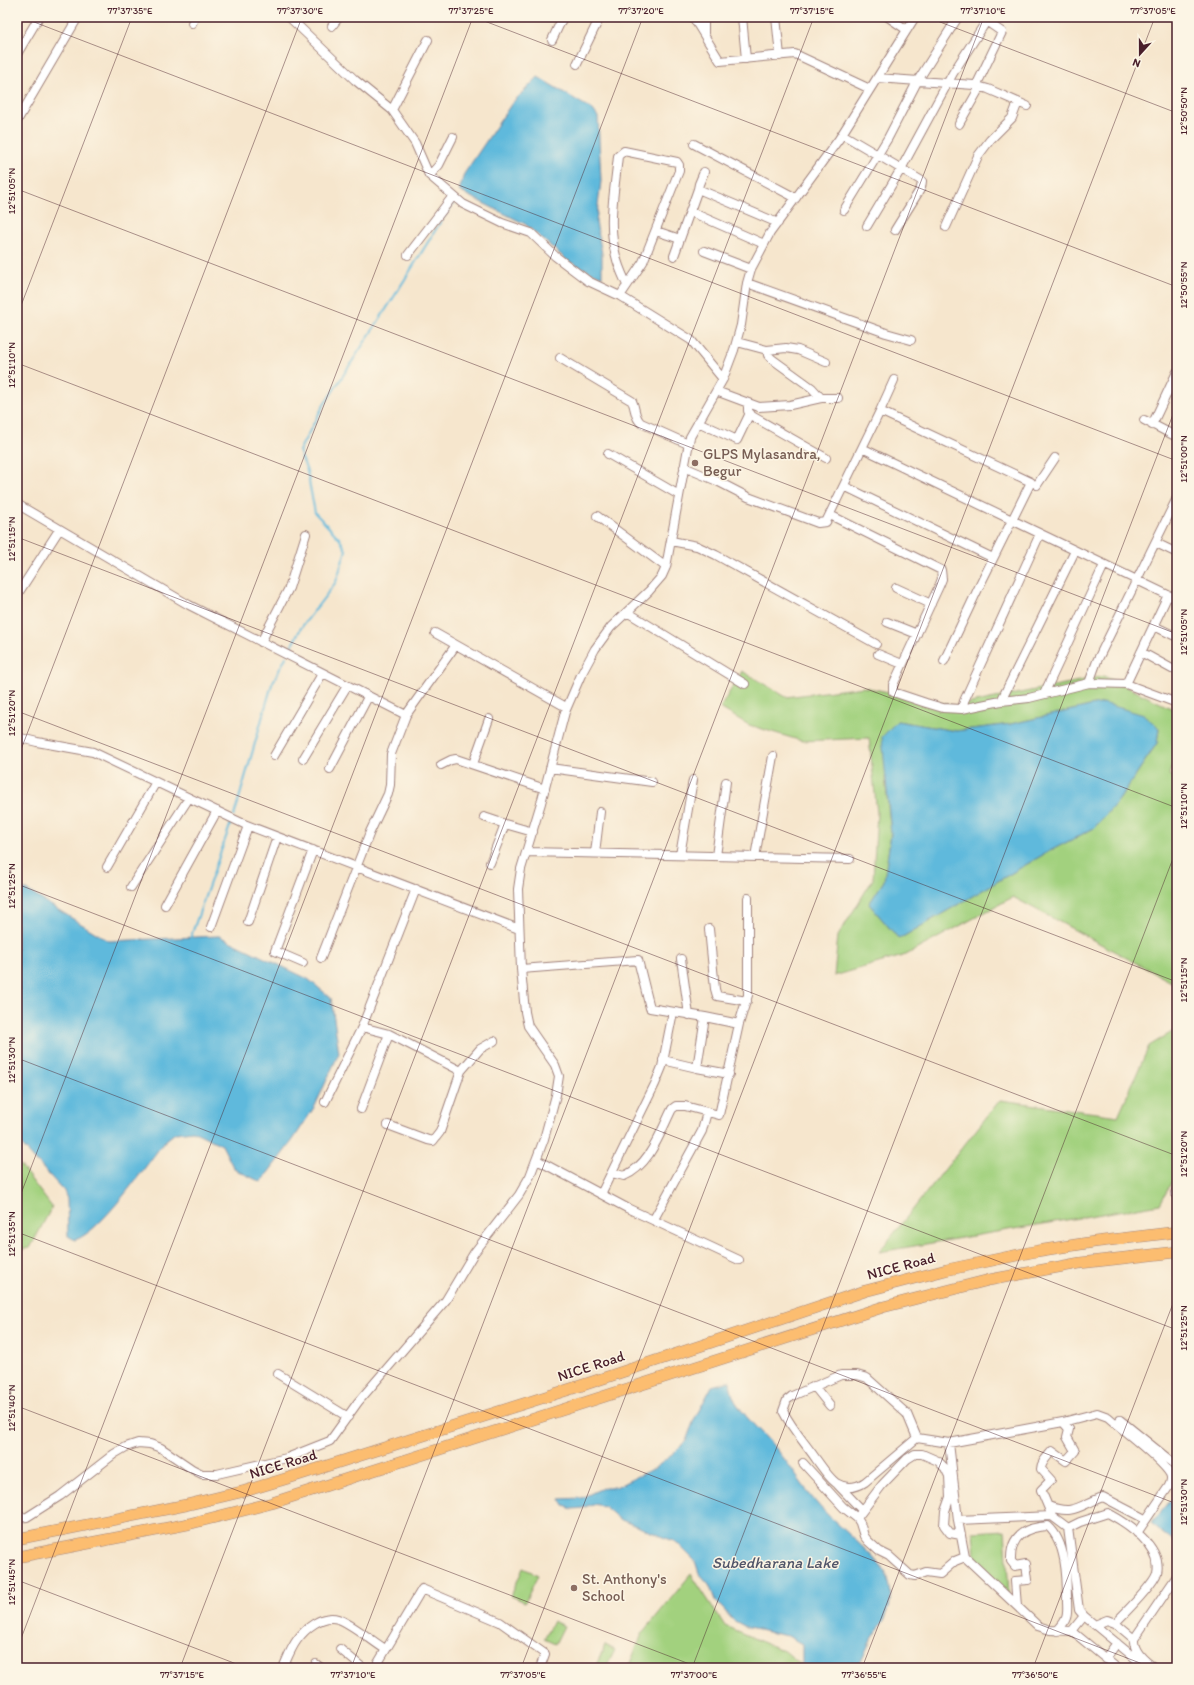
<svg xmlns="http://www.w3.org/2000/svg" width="1194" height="1685" font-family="Itim,sans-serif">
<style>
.green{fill:#a2d17e;stroke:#767854;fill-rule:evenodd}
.water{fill:#5fb9dc;stroke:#546c84}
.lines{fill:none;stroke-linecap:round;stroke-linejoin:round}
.stream{stroke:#5fb9dc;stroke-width:2}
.minor-casing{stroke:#a0827c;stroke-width:10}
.highway-casing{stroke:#a0827c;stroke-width:12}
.minor{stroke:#fff;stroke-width:8}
.highway{stroke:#fcbd6f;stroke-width:11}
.ticks{fill:none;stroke:#4a1f2b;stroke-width:1;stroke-opacity:0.45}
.education-dot{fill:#8d6e63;stroke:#fcf5e5;stroke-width:1.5}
.labels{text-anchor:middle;stroke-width:3;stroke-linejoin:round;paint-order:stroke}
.education-label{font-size:15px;fill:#785e54;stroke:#fcf5e5;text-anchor:start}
.street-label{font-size:15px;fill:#4a1f2b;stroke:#fcf5e5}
.water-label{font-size:16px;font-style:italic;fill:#515569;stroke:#fcf5e5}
.neatline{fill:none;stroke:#4a1f2b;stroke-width:1.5}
.ticks-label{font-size:10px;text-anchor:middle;fill:#4a1f2b}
</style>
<rect width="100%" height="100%" fill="#fcf5e5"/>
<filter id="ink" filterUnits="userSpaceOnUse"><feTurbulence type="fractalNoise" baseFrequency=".025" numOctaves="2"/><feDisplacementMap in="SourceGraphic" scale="8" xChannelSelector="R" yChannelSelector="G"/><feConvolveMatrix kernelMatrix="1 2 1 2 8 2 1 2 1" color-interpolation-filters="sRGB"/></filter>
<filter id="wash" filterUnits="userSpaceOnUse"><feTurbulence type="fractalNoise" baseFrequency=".012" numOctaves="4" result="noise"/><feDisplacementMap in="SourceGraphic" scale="16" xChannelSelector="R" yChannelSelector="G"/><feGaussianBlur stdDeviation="0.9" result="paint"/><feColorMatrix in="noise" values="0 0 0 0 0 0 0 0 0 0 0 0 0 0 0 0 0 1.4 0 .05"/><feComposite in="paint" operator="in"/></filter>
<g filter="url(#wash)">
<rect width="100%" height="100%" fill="#f6e6cd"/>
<path class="green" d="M742 671 786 697 864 687 956 706 1104 676 1177 711V750L1169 775 1177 778V985L1013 897 906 955 834 976 838 936 873 879 877 813 869 738 802 741 749 725 720 708ZM1103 703 1159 728 1157 743 1119 800 1094 828 1046 853 899 939 869 904 884 881 891 834 885 778 897 721 956 731 1011 724Z
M1177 1029V1172L1160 1204 879 1252 1000 1100 1118 1116 1149 1046Z
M17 1161 52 1207 30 1248 17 1250Z
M1005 1530 1009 1594 976 1565 973 1532Z
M523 1568 538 1575 525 1602 511 1596Z
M691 1574 725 1626 786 1652 805 1668H628L642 1634Z
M553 1621 564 1626 555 1644 544 1639Z
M605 1645 615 1650 606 1668H595Z"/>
<path class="water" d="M538 77 593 110 598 117 601 181 596 222 602 254V277L568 261 525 224 459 191 464 174 512 103Z
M1103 703 1144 715 1159 728 1157 743 1119 800 1094 828 1046 853 899 939 869 904 884 881 891 834 882 737 897 721 956 731 1011 724Z
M26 890 109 941 219 936 308 979 331 998 339 1053 315 1106 293 1140 261 1182 234 1169 222 1145 193 1131 175 1133 165 1141C146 1165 102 1231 75 1240L68 1236 67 1199 64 1191 17 1140V891Z
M730 1381C731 1389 732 1397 737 1404 749 1422 765 1435 779 1452 795 1472 808 1496 827 1514 839 1526 884 1563 888 1578 895 1606 887 1616 872 1639 865 1649 864 1660 856 1668H802V1644L788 1636 748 1628 733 1620 715 1600 709 1584 699 1573 695 1561 676 1542 619 1519 604 1506 592 1504 583 1508 572 1509 564 1506 560 1499 581 1498 605 1487H616L655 1468 672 1455 686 1441 694 1420 712 1386Z
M1177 1493V1543H1175L1151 1524Z"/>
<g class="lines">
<path class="stream" d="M288 653 301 628 336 582 346 550 339 538 315 513 307 471 299 451 322 408 392 300 443 218 453 204
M234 816 272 684 286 657
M190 939 232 820"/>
</g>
</g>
<g filter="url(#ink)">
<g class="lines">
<defs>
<path id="minor" d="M289 17 355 80 392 110 415 143 429 175 463 204 502 223 531 233 555 256 588 281 620 296 691 340 723 379
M693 17 720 61 795 54 870 89
M704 17V34
M742 17 746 59
M776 17 780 56
M888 17 907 30
M192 23 195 17
M332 26 339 17
M552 40 563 17
M17 54 39 17
M577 64 600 17
M877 78 974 85 988 89 1027 106
M976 86 1002 32 986 21
M392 110 428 40
M17 121 78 17
M959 124 980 87
M842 134 922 181 921 188 895 230
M694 144 796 198
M430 175 439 165 453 137
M698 189 778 223
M844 210 888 138 917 82 958 17
M691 212 764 244
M867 226 901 169 953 73 989 17
M946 227 978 156 990 140 1012 118 1018 102
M656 231 680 239
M704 251 751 269
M408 255 453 196
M674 256 698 189 699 184 704 172
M747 283 886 333 911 340
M620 296 643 262 679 171V165L677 162 624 151 618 156C615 189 607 224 616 256 618 266 623 276 627 285
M737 342 767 350 786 348 798 350 826 362
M767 350 768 355 772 359 812 388 821 398
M560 358 632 401C636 409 634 417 641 423L688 444
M716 391 759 407 790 405 821 398H838
M748 403V411L752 416 826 458
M880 411 894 380
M1144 420 1177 437
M698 422 737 440 750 413
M1152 425 1177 372
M862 448 1168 595 1126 684
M608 454 679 495
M684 467 717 481 748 497 818 523 826 522 880 411 1031 482 978 589 944 661
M1037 485 1055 458
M844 486 993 558
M17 504 189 605 406 715
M830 515 941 570 942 579 940 584 893 685V692L926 703 943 708 962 709 1001 701 1029 698 1089 683 1126 684 1177 703
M597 516 666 567
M671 541 697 546 716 555 876 644
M1156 543 1177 553
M896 588 931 604
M17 595 59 530
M1168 595 1177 599
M627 612 745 684
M887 622 917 634
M1154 626 1177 637
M435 633 566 707
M261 642 289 588 306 534
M1141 652 1172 669
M878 654 902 664
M1089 683 1097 661 1177 498
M1044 694 1104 565
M1001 701 1075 551
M962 709 964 701 1040 534
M17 737 37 742 93 752 244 824 519 929
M274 756 322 674
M303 759 347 686
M473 764 489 719
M441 765 451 760 456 759 545 789
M550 768 652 782
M330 769 368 697
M484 817 505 824
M527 852 850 859
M595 853 600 812
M680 855 693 780
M716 856 726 782
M755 857 773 756
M490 863 505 824 533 832
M107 867 156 782
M131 887 189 798
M165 905 217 811
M248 922 277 837
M211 927 248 826
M709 929 715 989 717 996 747 1001
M321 958 370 832 388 794 390 785 391 754 406 715 456 645
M681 959 689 1015
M303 963 275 951 313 850
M521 969 638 960 650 1008 705 1017 739 1024 719 1115 685 1106H676L672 1109C660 1133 650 1165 624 1176L612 1173
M705 1017 697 1068 729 1074
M739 1024 748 995V898
M362 1027 416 889
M389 1034 461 1071
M663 1060 697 1068
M325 1102 362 1027 389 1034 361 1109
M388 1125 428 1140 433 1141 440 1132 461 1071 480 1049 494 1041
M537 1160 627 1208 739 1260
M1175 1193 1177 1189
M601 1194 655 1084 662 1067 673 1012
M654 1219 702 1131 707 1112
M278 1374 348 1417
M814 1386 830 1406
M1120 1420 1177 1466
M1063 1422 1069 1429 1067 1437 1075 1451 1066 1461 1052 1451C1048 1456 1041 1462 1041 1469L1051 1480 1041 1490 1052 1516 1068 1528 1079 1610 1084 1616 1147 1668
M917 1438 907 1414 867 1378 857 1375H841L792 1396 787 1400 783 1411C792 1429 805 1443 816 1459 822 1467 828 1477 836 1483 846 1489 856 1488 865 1482L917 1438 949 1443 1063 1422 1097 1413 1108 1417C1121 1429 1163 1460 1170 1474 1172 1478 1171 1482 1169 1486L1137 1533
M949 1443 958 1520 965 1557 1038 1626 1050 1630 1072 1631 1117 1668
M803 1463 843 1507 857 1518 860 1523 864 1536 868 1541 879 1551 889 1556 910 1575 915 1576 926 1572 940 1574 955 1561 965 1557
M838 1485 862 1510
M1048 1506C1075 1516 1079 1505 1103 1497L1145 1519
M17 1518 27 1517 60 1496 114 1454 126 1447 138 1443 150 1444 161 1448 192 1469 202 1474H217L287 1458 330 1441 358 1402 446 1300 474 1253 519 1195 530 1176 544 1139 556 1095 559 1076 555 1065 528 1026 525 1012 521 969 518 889 521 869 541 803 565 712 581 675 595 649 611 627 649 591 662 576 666 567 690 437 723 379 734 350 741 325 747 283 751 269 770 233 839 139 915 17
M857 1518 882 1485 907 1459 915 1454H922L938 1461 945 1468 949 1476 950 1497 945 1511 944 1525 950 1533 961 1535
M958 1520 1052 1516
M1068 1528 1080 1522 1108 1513C1127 1523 1163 1547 1157 1573 1154 1584 1124 1614 1115 1623L1107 1620 1095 1625
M1017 1606 1015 1581 1028 1580 1026 1564 1015 1566 1011 1561C1010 1536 1025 1527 1048 1526 1066 1542 1067 1577 1067 1600 1067 1605 1068 1613 1066 1618 1064 1624 1060 1627 1057 1631
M1115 1623 1134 1639 1177 1576
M1072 1631 1084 1616
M1134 1639C1133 1651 1146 1662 1155 1668
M340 1649 363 1668
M1105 1659 1117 1643
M316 1664 321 1668
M283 1668C287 1659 291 1648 297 1640 305 1629 322 1614 338 1619 351 1623 372 1641 385 1649
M375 1668 422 1589 500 1622 545 1654 540 1668"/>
<path id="highway" d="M17 1539 186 1505 245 1491 295 1476 583 1385 865 1291 946 1270 1037 1251 1094 1242 1177 1232
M17 1557 188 1524 272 1503 883 1307 989 1280 1080 1263 1177 1252"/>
</defs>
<use href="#minor" class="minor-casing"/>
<use href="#highway" class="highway-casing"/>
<use href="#minor" class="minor"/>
<use href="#highway" class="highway"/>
</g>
</g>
<path class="ticks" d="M21 17 1177 461M474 17 1177 287M927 17 1177 113M17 189 1177 634M17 316 132 17M17 363 1177 808M17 537 1177 982M17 711 1177 1156M17 760 302 17M17 884 1177 1330M17 1058 1177 1504M17 1204 473 17M17 1232 1153 1668M17 1406 700 1668M17 1580 247 1668M17 1649 643 17M180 1668 814 17M351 1668 984 17M521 1668 1155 17M692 1668 1177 404M862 1668 1177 848M1033 1668 1177 1293"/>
<g class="education-dot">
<circle cx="695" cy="463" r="4"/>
<circle cx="574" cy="1588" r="4"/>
</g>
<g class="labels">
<g class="education-label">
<text x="703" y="459">GLPS Mylasandra,<tspan x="703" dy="17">Begur</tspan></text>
<text x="582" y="1584">St. Anthony's<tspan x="582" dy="17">School</tspan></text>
</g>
<g class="street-label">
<text transform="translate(901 1266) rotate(-15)" y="5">NICE Road</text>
<text transform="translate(591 1366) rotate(-18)" y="5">NICE Road</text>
<text transform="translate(283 1464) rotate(-17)" y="5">NICE Road</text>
</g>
<g class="water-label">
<text x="775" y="1568">Subedharana Lake</text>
</g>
</g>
<rect width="1194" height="1685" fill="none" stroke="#fcf5e5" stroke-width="44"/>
<g transform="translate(1140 54) rotate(201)" stroke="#fcf5e5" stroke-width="3" paint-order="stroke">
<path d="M0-3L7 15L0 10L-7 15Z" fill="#4a1f2b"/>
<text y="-6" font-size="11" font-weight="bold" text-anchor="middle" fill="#4a1f2b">N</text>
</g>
<rect x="22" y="22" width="1150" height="1641" class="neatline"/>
<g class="ticks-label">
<text x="130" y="14">77°37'35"E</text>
<text x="300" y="14">77°37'30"E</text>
<text x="471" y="14">77°37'25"E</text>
<text x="641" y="14">77°37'20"E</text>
<text x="812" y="14">77°37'15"E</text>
<text x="983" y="14">77°37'10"E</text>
<text x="1153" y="14">77°37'05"E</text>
<text transform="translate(1183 111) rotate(-90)" y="4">12°50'50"N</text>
<text transform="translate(11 191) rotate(-90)" y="4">12°51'05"N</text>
<text transform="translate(1183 285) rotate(-90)" y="4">12°50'55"N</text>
<text transform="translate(11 365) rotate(-90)" y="4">12°51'10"N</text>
<text transform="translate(1183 459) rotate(-90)" y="4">12°51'00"N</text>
<text transform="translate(11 539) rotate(-90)" y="4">12°51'15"N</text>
<text transform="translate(1183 632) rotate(-90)" y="4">12°51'05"N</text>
<text transform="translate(11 713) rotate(-90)" y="4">12°51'20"N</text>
<text transform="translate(1183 806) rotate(-90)" y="4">12°51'10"N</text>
<text transform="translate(11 886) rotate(-90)" y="4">12°51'25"N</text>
<text transform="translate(1183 980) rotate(-90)" y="4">12°51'15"N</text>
<text transform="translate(11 1060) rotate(-90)" y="4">12°51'30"N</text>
<text transform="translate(1183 1154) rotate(-90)" y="4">12°51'20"N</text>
<text transform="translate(11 1234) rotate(-90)" y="4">12°51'35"N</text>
<text transform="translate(1183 1328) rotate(-90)" y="4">12°51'25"N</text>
<text transform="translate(11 1408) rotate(-90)" y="4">12°51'40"N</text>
<text transform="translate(1183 1502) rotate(-90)" y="4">12°51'30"N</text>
<text transform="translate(11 1582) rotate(-90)" y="4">12°51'45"N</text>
<text x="182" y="1678">77°37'15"E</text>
<text x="353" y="1678">77°37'10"E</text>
<text x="523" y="1678">77°37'05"E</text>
<text x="694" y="1678">77°37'00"E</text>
<text x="864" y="1678">77°36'55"E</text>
<text x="1035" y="1678">77°36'50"E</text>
</g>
</svg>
